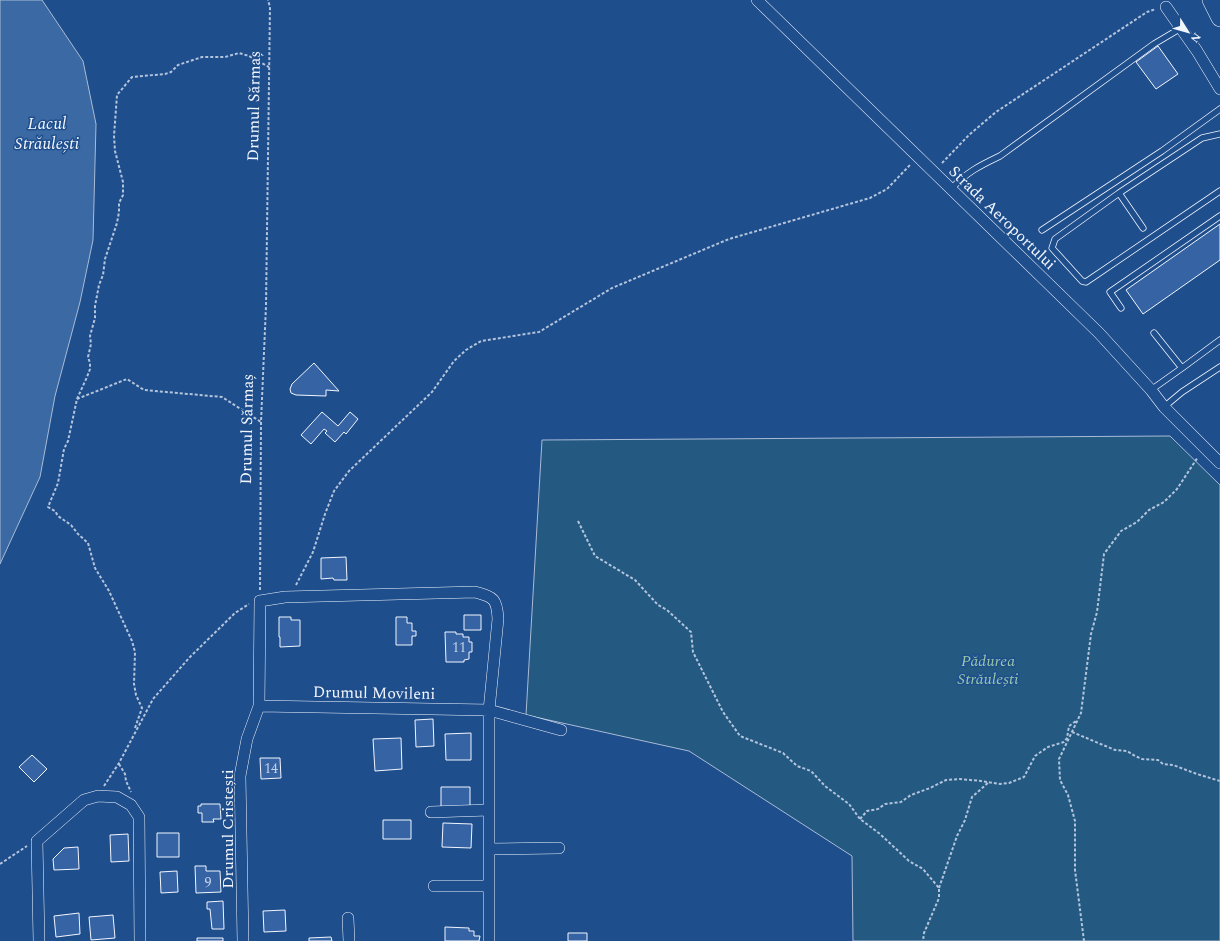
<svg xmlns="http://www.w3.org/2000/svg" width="1220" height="941" font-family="Spectral,serif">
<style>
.green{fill:#245a82;stroke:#a8bbd7}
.water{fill:#3b69a3;stroke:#a8bbd7}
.building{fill:#3563a3;stroke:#f2f6ff}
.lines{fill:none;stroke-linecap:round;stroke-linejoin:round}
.lane-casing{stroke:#f2f6ff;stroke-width:7}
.street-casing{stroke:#f2f6ff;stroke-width:12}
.primary-casing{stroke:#f2f6ff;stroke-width:18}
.path{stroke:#b3c4dc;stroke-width:2;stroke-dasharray:3 2;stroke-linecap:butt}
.lane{stroke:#1f4e8c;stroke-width:5.5}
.street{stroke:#1f4e8c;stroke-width:11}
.primary{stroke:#1f4e8c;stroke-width:17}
.labels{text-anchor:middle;stroke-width:3;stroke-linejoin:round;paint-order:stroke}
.number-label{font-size:14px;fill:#c3d1e8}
.street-label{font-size:16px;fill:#f2f6ff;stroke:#1f4e8c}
.park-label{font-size:16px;font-style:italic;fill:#97c8a6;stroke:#1f4e8c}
.water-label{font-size:17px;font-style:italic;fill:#f2f6ff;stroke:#1f4e8c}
</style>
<rect width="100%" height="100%" fill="#1f4e8c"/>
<path class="green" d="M1170 436 1220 485V941H853L852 856 689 751 526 715 542 440Z"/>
<path class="water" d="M0 0H42L83 61 96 124 93 240 80 302 55 396 40 477 0 564Z"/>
<path class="building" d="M1158 46 1178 74 1156 89 1136 62Z
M1220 224V260L1143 314 1126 290Z
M314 363 339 391 326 390V396L296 395 291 393 290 389 292 384Z
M322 412 338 426 350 412 358 419 346 434 344 432 335 442 325 433 327 431 324 429 311 444 301 435Z
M346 557 347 580H334L333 578 321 579V558Z
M464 615H481V630H464Z
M279 617H291V620H300V646L280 647V637H279Z
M396 617H407V623H412V631H416V636H412V645H396Z
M445 632H456V634H463V637H469V642H472V652H469V659L464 660V662H446Z
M433 719 434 746 416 747 415 720Z
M471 733V760H446L445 734Z
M401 738 402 769 375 771 373 739Z
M32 755 47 769 34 782 19 767Z
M260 758H280L281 778 261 779Z
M441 787H470V808H441Z
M201 804H220L221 819H213L214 822H202V813H198V806H201Z
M383 820H411V839H383Z
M443 823 472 824 471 848 442 847Z
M157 833H179V857H157Z
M128 834 129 861 111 862 110 835Z
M78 847 79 869 54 870 53 859 64 848Z
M195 866H206V871H220L221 892 196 893Z
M177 871 178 892 161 893 160 872Z
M223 901 224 929H212L210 909H207V902Z
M285 910 286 931 264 932 263 911Z
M79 913 80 934 56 937 54 916Z
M113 915 115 938 91 940 89 917Z
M445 927 469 928V931H474V936H480L479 941H445Z
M568 933H587V941H568Z
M331 937 332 941H309V938Z
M197 938H223V941H197Z"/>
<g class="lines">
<defs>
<path id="lane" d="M1220 134 1202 138 1119 193 1055 239 1052 248 1082 281 1086 282 1220 191
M951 189C967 172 979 166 1000 156L1154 44 1181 28
M1119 193 1143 228
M1042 230 1162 151 1220 109
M1121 308 1110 292 1220 216
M1154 333 1182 368 1220 340
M1151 390 1182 368
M1164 407 1182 392 1220 367"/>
<path id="street" d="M757 0 1099 333 1151 390 1164 407 1220 463
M1166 7 1197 51 1220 89
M259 706 489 710 561 730
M431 812 489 810
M489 849 559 848
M434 886H489
M348 918 349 941
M39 941 37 841 84 800 98 796 117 797 131 805 139 817 140 941
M243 941 240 776 247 739 259 706 260 601 285 597 475 592C494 597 497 599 498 619L489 710V941"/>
<path id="primary" d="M1211 0 1220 18"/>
</defs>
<use href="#lane" class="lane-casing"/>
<use href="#street" class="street-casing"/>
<use href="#primary" class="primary-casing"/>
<path class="path" d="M942 163 969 135 996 112 1147 12 1156 9
M77 399 127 379 144 390 222 397 261 422
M578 521 595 556 635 580 658 605 667 610 691 632 693 652 723 712 740 736 783 753 797 766 811 771 825 786 849 804 860 819 880 834 909 861 923 869 939 888V898L924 933 923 941
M296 585 313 552 325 514 334 491 349 471 432 392 454 361 466 350 481 341 539 332 612 288 729 239 870 198 887 189 910 165
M260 590 261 422 266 306 270 7 268 0
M135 728 142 708 136 695 134 684 135 652 132 641 109 591 95 568 88 543 78 534 71 525 58 516 55 511 48 507 58 483 64 449 68 441 77 399 87 377 90 369V363L88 357 91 344 90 336 95 318V306L99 285 103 275 105 259 117 223 119 212V203L123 195V182L115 151 114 136 117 95 132 77 165 74 171 72 178 65 202 57H225L239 53 249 56 269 67
M1072 732 1115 750 1127 751 1135 756 1142 759 1158 760 1163 764 1173 765 1197 774 1220 781
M119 764 125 774 126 781 131 792
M104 786 119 763 153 699 190 657 235 613 249 604
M860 819 867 811 878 809 885 804 901 802 911 795 930 788 946 780 960 779 981 781 1000 784 1009 783 1024 777 1035 756 1048 747 1064 742 1067 738 1069 726 1076 721
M0 864 27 846
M939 888 957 836 965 820 972 797 989 782
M1084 941 1075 870V821L1068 795 1060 780 1059 759 1081 713 1091 634 1097 612 1104 554 1121 531 1137 522 1149 510 1164 502 1177 489 1198 457"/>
<use href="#lane" class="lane"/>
<use href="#street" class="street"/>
<use href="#primary" class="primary"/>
</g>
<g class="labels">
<g class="number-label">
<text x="459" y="652">11</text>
<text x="271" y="773">14</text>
<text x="208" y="887">9</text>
</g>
<g class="street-label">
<text transform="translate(253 106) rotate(-89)" y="6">Drumul Sărmaș</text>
<text transform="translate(1003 217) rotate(44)" y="6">Strada Aeroportului</text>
<text transform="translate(246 429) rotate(-89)" y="6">Drumul Sărmaș</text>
<text transform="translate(374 692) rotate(1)" y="6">Drumul Movileni</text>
<text transform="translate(227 829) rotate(-90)" y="6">Drumul Cristești</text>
</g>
<g class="park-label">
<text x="988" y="666">Pădurea<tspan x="988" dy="18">Străulești</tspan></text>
</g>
<g class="water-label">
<text x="47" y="129">Lacul<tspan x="47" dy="20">Străulești</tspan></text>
</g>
</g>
<g transform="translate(1188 32) rotate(127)" stroke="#1f4e8c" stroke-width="3" paint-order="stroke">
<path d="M0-3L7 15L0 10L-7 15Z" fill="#f2f6ff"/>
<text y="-6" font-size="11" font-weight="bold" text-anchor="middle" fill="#f2f6ff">N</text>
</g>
</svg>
